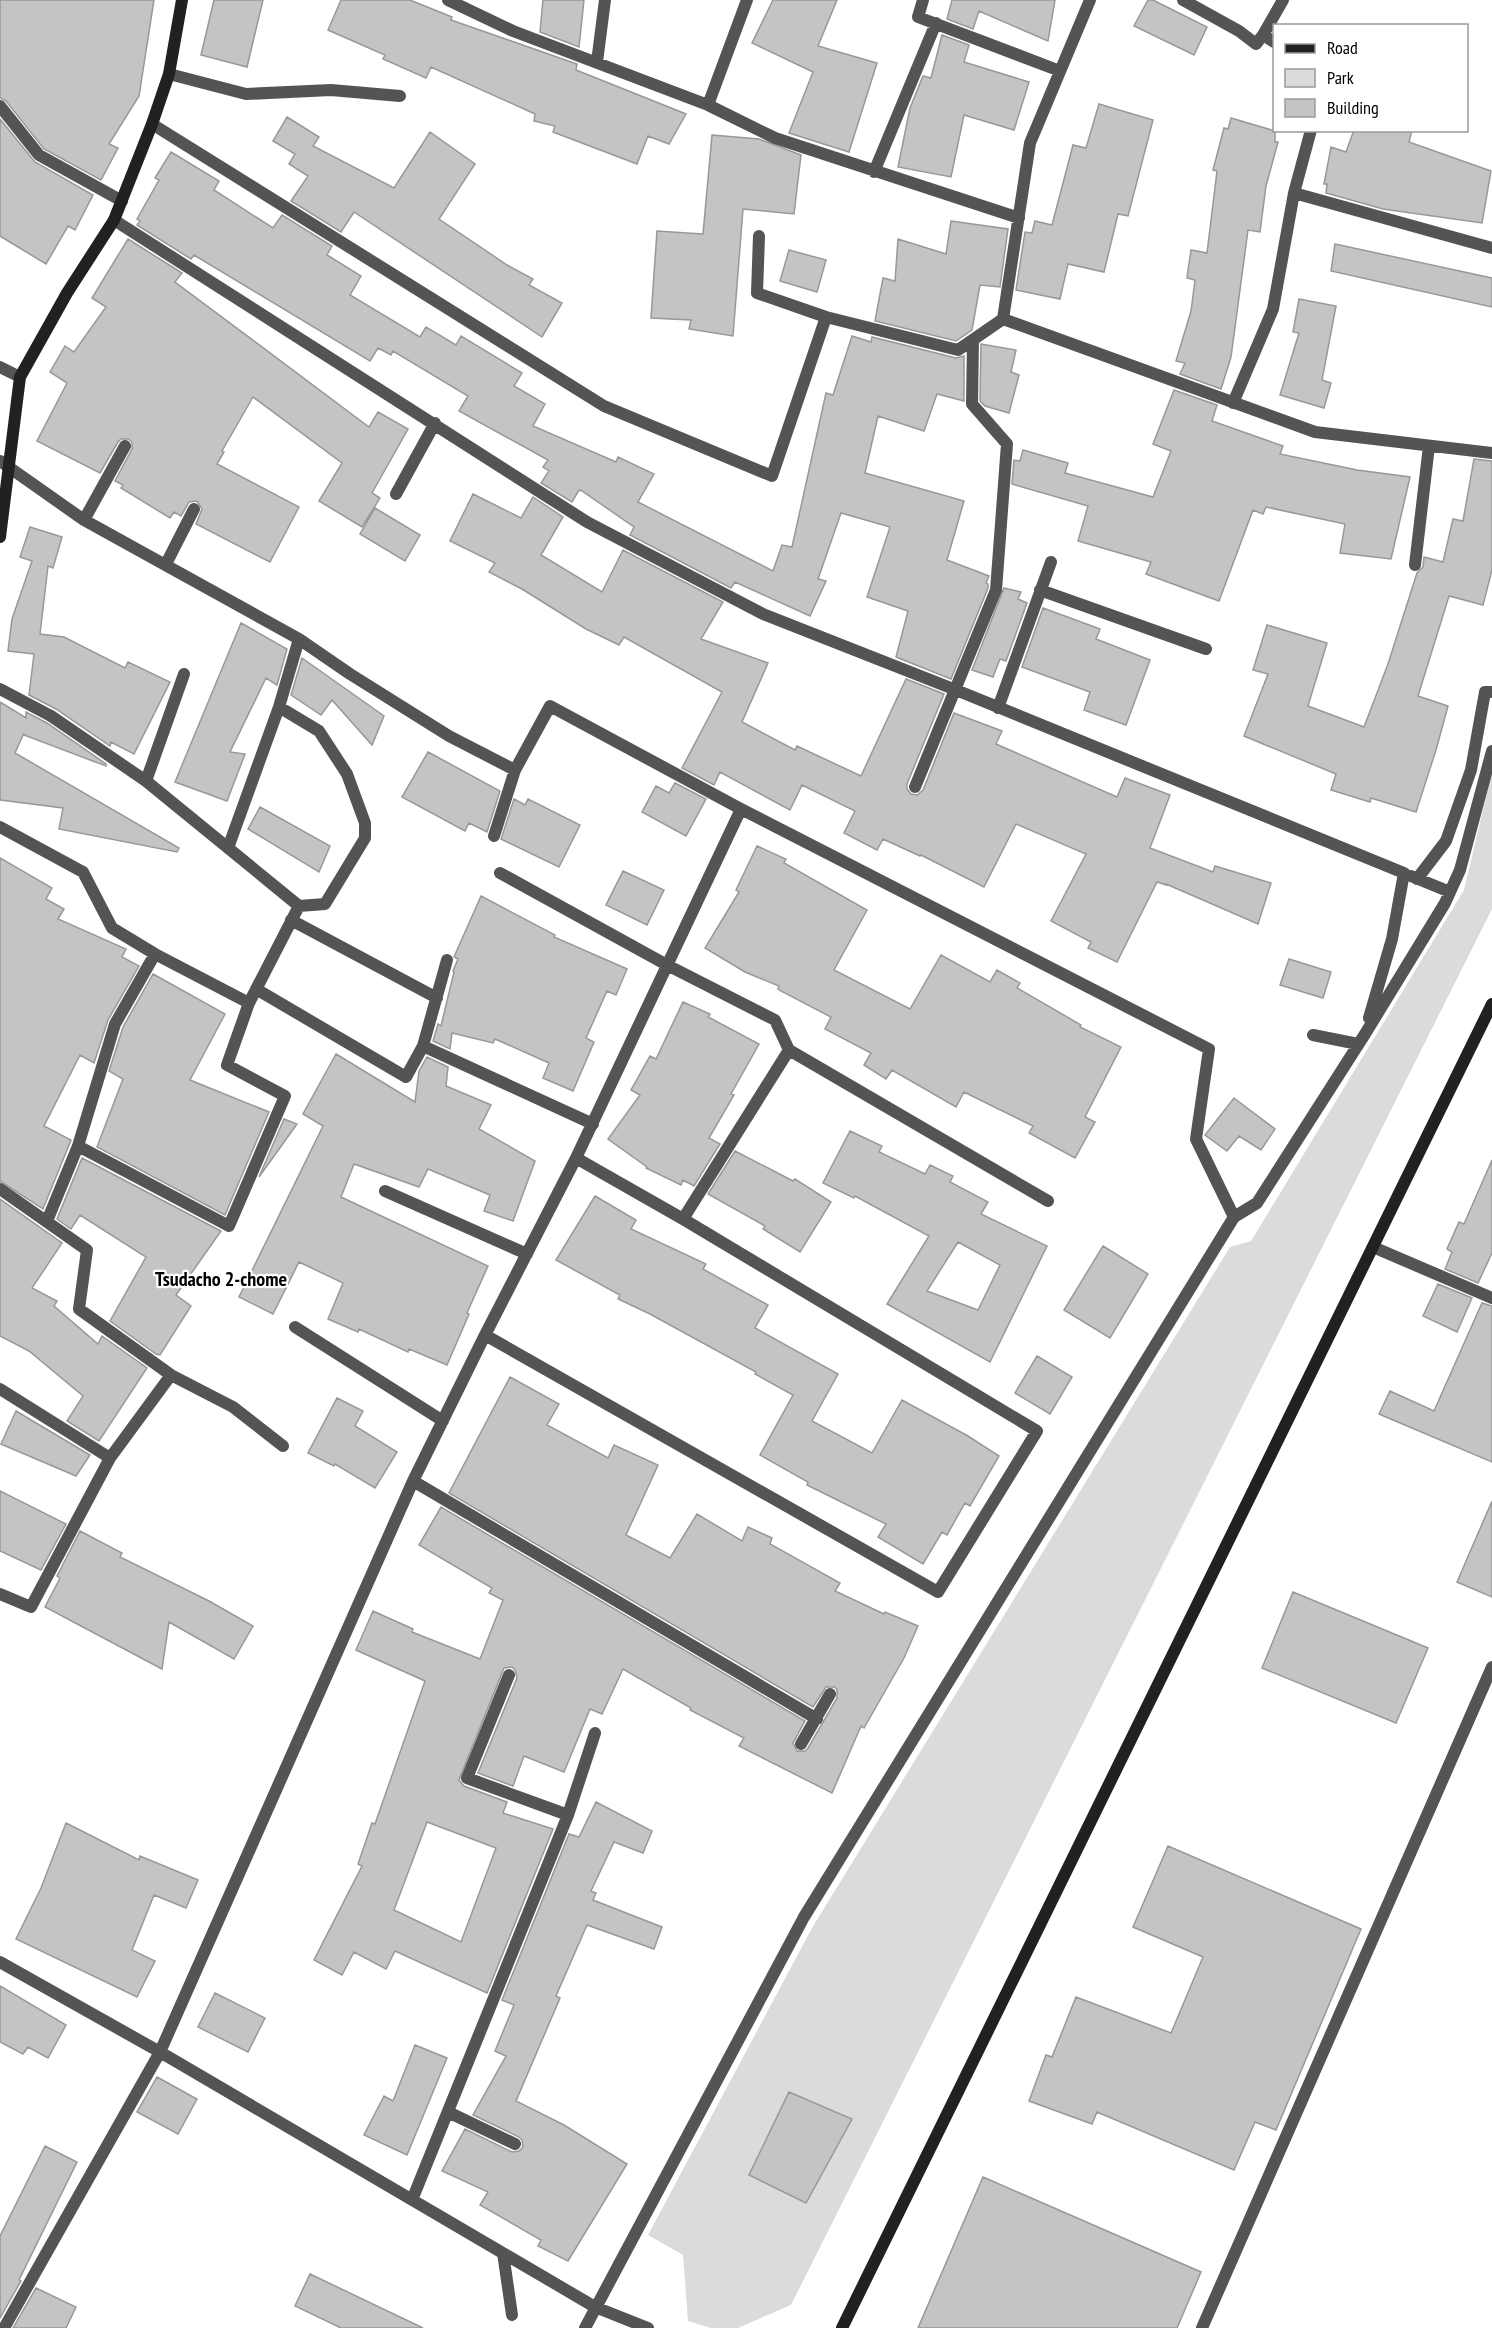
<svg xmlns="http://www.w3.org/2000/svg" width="1492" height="2328" font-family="'PT Sans Narrow',sans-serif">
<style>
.green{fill:#dbdbdb}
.building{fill:#c4c4c4;stroke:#989898;stroke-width:1.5;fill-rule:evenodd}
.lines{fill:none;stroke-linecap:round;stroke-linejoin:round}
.lane{stroke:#545454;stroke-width:12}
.street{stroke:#545454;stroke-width:12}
.secondary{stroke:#212121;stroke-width:12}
.labels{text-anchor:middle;stroke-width:4.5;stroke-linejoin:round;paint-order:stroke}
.neighbourhood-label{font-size:20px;font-weight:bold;fill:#000;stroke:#fff}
</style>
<rect width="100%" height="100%" fill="#fff"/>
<path class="green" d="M1492 772V909L791 2305 738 2328H711L688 2321 683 2255 648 2235 812 1928 1230 1247 1251 1241 1464 890Z"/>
<path class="building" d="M0 0H154L139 96 109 144 118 148 101 180 44 149 6 101 0 98Z
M214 0H263L247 67 201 55Z
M341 0H410L452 17 451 20 577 64 576 70 686 114 669 144 648 136 637 164 553 132 555 126 534 121 535 114 431 67 426 78 383 59 385 55 328 30Z
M543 0H584L579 47 540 32Z
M773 0H837L818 46 877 63 849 152 789 133 813 72 752 43Z
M952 0H1055L1048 41 979 11 973 29 947 19Z
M1148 0H1153L1207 27 1194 55 1134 26Z
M942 35 969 45 964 62 1029 82 1014 130 964 115 951 177 898 167 910 108 923 76 931 78Z
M1099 104 1153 120 1128 216 1118 214 1104 272 1068 264 1060 299 1016 290 1025 232 1032 233 1035 221 1052 225 1073 145 1086 148Z
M287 117 319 137 313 146 394 188 430 132 475 164 439 219 507 265 533 279 529 285 562 303 542 337 354 212 341 232 291 201 308 176 289 164 295 154 273 141Z
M1231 118 1275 131V142H1278L1266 186 1260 232 1248 230 1231 357 1221 389 1180 374 1185 363 1176 361 1191 311 1195 280 1187 278 1191 250 1207 253 1217 171 1213 170 1224 128 1228 129Z
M0 119 35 162 93 195 75 230 68 226 46 264 0 236Z
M1354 130H1412L1409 142 1491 171 1482 223 1383 209 1326 193 1327 184H1324L1331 147 1346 152Z
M712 135 759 139 801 155 794 214 743 209 733 336 689 329 691 320 651 318 657 231 703 234Z
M171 152 219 181 214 190 273 228 282 215 332 246 327 255 361 276 350 295 420 337 426 327 456 345 461 336 522 373 514 386 545 404 533 426 616 462 618 457 654 474 638 502 773 571 782 545 792 547 826 393 833 395 852 336 871 342 872 337 956 358 964 356V401L937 394 924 431 878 416 865 473 964 501 947 560 989 576 986 583 988 584V588L951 679 896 657 908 611 867 597 890 527 841 513 818 579 826 581 810 616 735 582 731 588 630 535 634 527 582 491 579 490 572 502 541 483 549 471 543 467 548 460 459 411 468 396 393 351 391 355 378 348 370 361 194 255 191 259 137 225 140 221 137 219 159 180 155 178Z
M951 221 1008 229 1000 287 980 285 972 330 956 341 875 321 883 278 895 281 898 239 946 254Z
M128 239 182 273 175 282 369 427 378 412 408 429 372 493 380 498 362 527 319 501 342 463 253 397 222 451 224 452 217 464 299 507 270 562 196 524 202 509 197 501 189 502 181 516 174 512 170 518 121 488 123 485 115 481 132 449V442L128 439H121L118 442 100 473 37 441 67 383 50 372 65 346 74 352 106 307 92 298Z
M1335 244 1492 278V307L1331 271Z
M789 250 826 260 817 292 780 281Z
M1299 299 1336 306 1322 380 1331 383 1324 408 1280 395 1299 333 1293 332Z
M981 344 1016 350 1011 372 1019 375 1009 413 985 406 980 401Z
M1174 390 1217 405 1212 421 1283 446 1280 454 1357 470 1410 477 1391 559 1340 553 1345 524 1266 507 1263 514 1253 510 1219 601 1146 574 1151 562 1078 541 1088 506 1012 484 1014 460 1020 461 1023 450 1068 463 1065 473 1153 497 1171 451 1153 444Z
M1474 459 1492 461V570L1483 605 1449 596 1418 696 1448 706 1436 750 1416 812 1371 798 1370 802 1331 790 1336 774 1244 736 1268 674 1253 670 1267 625 1327 643 1308 706 1364 727 1388 664 1417 573 1423 567 1424 557 1443 562 1453 519 1463 521Z
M473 494 521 518 533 497 563 517 541 555 602 592 623 550 723 602 701 639 768 663 742 722 795 750 797 746 861 776 906 679 944 694 907 784V789L911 794 917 795 923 790 954 713 1002 731 996 744 1117 797 1125 778 1170 795 1150 848 1213 872 1215 866 1271 883 1258 924 1166 884V885L1157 882 1117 962 1088 948 1091 942 1051 921 1086 854 1016 824 984 887 921 855 920 856 883 839 877 850 844 833 855 811 802 785 790 810 720 772 714 785 682 768 722 692 624 637 619 645 586 629 522 589 489 572 495 563 450 541Z
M375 508 420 535 405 561 360 534Z
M30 527 62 537 53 568 48 566 40 634 64 637 125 668 128 662 170 682 134 754 111 742 110 746 56 709 29 695 34 654 8 651 12 619 32 561 20 557Z
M1004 588 1021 592 1018 599 1027 603 1006 661 1000 659 993 677 972 670Z
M1043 608 1100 629 1096 639 1150 660 1126 725 1084 710 1090 692 1022 667Z
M241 623 287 649 277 685 266 678 230 752 245 754 227 801 175 782Z
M302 658 384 716 372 745 332 700 321 715 291 695Z
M0 702 26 718V712L47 723 106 764V766L24 735V733L15 753 179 848 177 852 59 829 63 808 0 800Z
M428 752 500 791 487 832 469 823 465 831 402 797Z
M675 783 706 799 686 836 642 812 656 786 669 793Z
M514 799 525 805 528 799 580 825 559 867 501 839Z
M260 807 330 846 319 872 248 829Z
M757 846 786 859 784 863 867 910 834 970 910 1009 941 955 990 982 997 970 1020 983 1017 988 1081 1025 1080 1027 1121 1047 1085 1117 1095 1122 1075 1158 1029 1133 1033 1126 964 1092 956 1107 892 1070 886 1079 864 1065 871 1053 825 1029 831 1017 779 990 778 989 779 986 745 972 705 948 739 892 736 890Z
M0 858 52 888 46 899 64 909 58 919 126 949 122 957 139 966 108 1020 94 1063 80 1055 44 1126 71 1140 43 1209 0 1181Z
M623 871 664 890 647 925 606 905Z
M481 896 555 935 554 937 627 969 616 995 607 991 586 1038 594 1042 573 1091 543 1078 549 1063 495 1039 493 1043 452 1033 450 1049 433 1041 438 1024 441 1026 454 972 453 971 458 959 454 957Z
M1289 959 1331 972 1323 998 1280 985Z
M153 974 225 1014 190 1080 269 1112 225 1215 97 1147 123 1079 109 1071 123 1027Z
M683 1002 710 1014 708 1017 759 1044 731 1094 734 1095 709 1138 720 1144 694 1186 683 1180 681 1185 646 1168 647 1167 608 1139 640 1095 631 1090 650 1056 656 1059Z
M336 1054 415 1102 419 1071 427 1057 448 1067 446 1086 491 1105 479 1129 535 1161 513 1221 484 1211 490 1195 428 1169 419 1187 354 1164 341 1197 488 1266 467 1313 469 1314 447 1365 409 1349 408 1352 359 1329 358 1332 328 1319 343 1283 299 1262 273 1314 239 1297 323 1126 303 1114Z
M1234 1098 1275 1129 1261 1150 1239 1136 1227 1151 1205 1135Z
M284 1119 297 1124 259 1177Z
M850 1131 882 1146 879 1152 925 1174 930 1165 953 1176 950 1182 988 1202 981 1214 1047 1246 990 1362 887 1304 929 1236 855 1196 854 1198 823 1183ZM958 1242 1000 1265 978 1310 927 1291Z
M735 1151 793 1181 795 1179 831 1202 800 1252 763 1229 765 1226 708 1194Z
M82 1158 221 1231 176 1295 191 1306 160 1355 156 1354 110 1321 146 1257 80 1215 71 1229 57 1219Z
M1492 1160V1253L1478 1283 1445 1269 1452 1252 1447 1249 1459 1222 1464 1224Z
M595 1196 636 1220 631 1229 706 1264 703 1269 768 1305 755 1328 838 1374 812 1421 872 1453 902 1400 968 1436 999 1456 970 1506 965 1503 947 1535 942 1532 923 1564 878 1537 886 1524 807 1485 808 1482 760 1455 793 1395 755 1374 756 1372 650 1314 618 1299 620 1295 556 1260Z
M0 1199 62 1243 32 1288 57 1301 54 1306 98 1344 102 1336 147 1368 99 1441 67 1421 83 1396 29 1351 0 1336Z
M1103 1246 1148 1274 1110 1338 1064 1310Z
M1438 1284 1472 1298 1457 1332 1423 1316Z
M1482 1303 1492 1306V1462L1379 1414 1390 1391 1434 1411Z
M1037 1356 1072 1377 1050 1414 1015 1393Z
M510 1377 559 1404 547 1425 608 1458 614 1445 658 1465 626 1535 670 1558 697 1514 742 1541 748 1527 772 1538 770 1544 840 1583 835 1591 884 1614 885 1612 918 1626 904 1658 864 1728 861 1726 832 1793 739 1746 744 1738 690 1710 691 1708 623 1669 602 1714 590 1709 564 1772 524 1756 513 1786 478 1773 517 1678 515 1670 512 1667 504 1668 459 1780 464 1786 507 1802 503 1813 553 1829 487 1993 395 1951 386 1969 354 1952 342 1975 314 1960 362 1866 358 1864 372 1823 375 1824 425 1681 356 1650 373 1611 413 1629 412 1632 480 1659 503 1600 489 1593 492 1588 419 1545 441 1507 805 1721 793 1743 797 1751H805L808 1748 837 1698V1690L835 1687H826L813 1707 449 1493ZM427 1822 496 1848 461 1942 394 1910Z
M337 1398 363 1411 355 1426 397 1452 375 1488 335 1464 334 1466 308 1453Z
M16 1411 90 1455 76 1476 1 1444Z
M0 1491 66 1524 41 1570 0 1551Z
M1492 1501V1597L1457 1582Z
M80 1531 122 1553 120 1557 209 1601 253 1626 234 1659 169 1622 162 1669 45 1607 60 1578 57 1576Z
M1293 1592 1428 1648 1396 1723 1262 1668Z
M596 1802 652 1831 643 1853 614 1842 591 1891 596 1893 593 1900 662 1927 654 1949 587 1925 556 1996 560 1998 516 2101 564 2125 627 2164 568 2261 538 2246 541 2240 480 2205 488 2192 442 2171 465 2129 512 2152 519 2151 523 2147 522 2140 519 2137 473 2115 506 2056 495 2051 514 2005 502 2000 569 1834 579 1837Z
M66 1823 139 1860 140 1856 198 1880 186 1908 154 1895 132 1950 155 1961 137 1997 16 1939 41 1888Z
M1168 1846 1361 1929 1276 2130 1255 2122 1234 2170 1097 2112 1092 2124 1029 2101 1046 2055 1052 2057 1076 1997 1171 2033 1203 1957 1133 1927Z
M0 1986 66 2025 48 2058 28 2047 23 2054 0 2042Z
M215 1993 265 2018 248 2052 198 2027Z
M415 2045 447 2058 407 2155 364 2135 384 2096 393 2101Z
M157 2077 197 2099 178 2134 137 2112Z
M789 2092 852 2119 806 2203 749 2175Z
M45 2146 77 2162 19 2280 21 2281 0 2318V2236Z
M983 2177 1201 2272 1177 2328H918Z
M310 2274 423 2328H341L295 2306Z
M36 2288 76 2307 66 2328H13Z"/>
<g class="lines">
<path class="lane" d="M0 689 51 716"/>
<path class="street" d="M448 0 513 31 708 105 775 138 1019 218
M923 0 918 17 1060 71
M1183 0 1239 31 1256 44 1263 35
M1274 42 1263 35 1283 0
M597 62 605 0
M169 74 246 94 331 90 400 96
M708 105 747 0
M0 106 39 155 122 201
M152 124 604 406 772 476 826 317
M874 172 936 23
M1294 193 1492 248
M114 220 587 522 763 614 956 690 1404 873 1392 939 1369 1018
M759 236 757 293 826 317 958 350 1003 319 1030 143 1090 0
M1003 319 1315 432 1492 453
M0 367 20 377
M1233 403 1273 309 1294 193 1311 130
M0 461 84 520 299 639 350 674 449 736 515 770 550 706 741 809 1209 1049 1196 1139 1234 1217
M396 494 435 423
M84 520 125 446
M166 564 194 509
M1415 565 1429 446
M1040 590 1206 649
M279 707 319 731 347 774 365 823V838L325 904 299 906
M998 708 1051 562
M51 716 146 781 299 906 249 1003
M146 781 184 674
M915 787 996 590 1007 444 972 404 973 340
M0 827 83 872 112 928 155 954 249 1003 227 1065 285 1096 229 1226 78 1146
M494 836 515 770
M228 848 279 707 299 639
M500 873 667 965 775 1020 789 1050 1048 1201
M1411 876 1450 892
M1417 879 1446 841 1471 770 1485 692H1492
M291 920 437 998
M256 989 406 1077 423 1046 447 960
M1313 1035 1358 1044
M423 1046 593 1124
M0 1189 87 1250 79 1309 171 1375 233 1407 283 1446
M385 1191 527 1254
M683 1219 789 1050
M47 1221 78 1146 115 1024 155 954
M1373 1247 1492 1298
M295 1327 443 1421
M485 1335 938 1592 1037 1431 683 1219 576 1158
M0 1389 110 1458 171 1375
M413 1481 817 1719
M0 1594 31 1607 110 1458
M801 1744 830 1694
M568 1815 595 1733
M0 1962 160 2052 595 2307 648 2328
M448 2112 515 2144
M412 2200 568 1815 467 1778 509 1675
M503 2253 512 2315
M4 2328 160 2052 413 1481 485 1335 576 1158 741 809
M585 2328 804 1917 1234 1217 1257 1203 1365 1034 1445 903 1460 870 1492 751
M1202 2328 1492 1667"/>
<path class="secondary" d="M0 537 20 377 67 293 114 220 152 124 169 74 182 0
M842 2328 1492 1004"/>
</g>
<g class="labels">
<g class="neighbourhood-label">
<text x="221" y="1286">Tsudacho 2-chome</text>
</g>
</g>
<rect x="1273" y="24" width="195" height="108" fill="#ffffff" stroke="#999999" stroke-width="1.5"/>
<rect x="1285" y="44" width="30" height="9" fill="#212121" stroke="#999999" stroke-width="1.5"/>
<text x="1327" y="54" font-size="18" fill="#000000">Road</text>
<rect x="1285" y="69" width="30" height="18" fill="#dbdbdb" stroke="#999999" stroke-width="1.5"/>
<text x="1327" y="84" font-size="18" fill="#000000">Park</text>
<rect x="1285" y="99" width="30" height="18" fill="#c4c4c4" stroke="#999999" stroke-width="1.5"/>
<text x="1327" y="114" font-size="18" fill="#000000">Building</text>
</svg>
